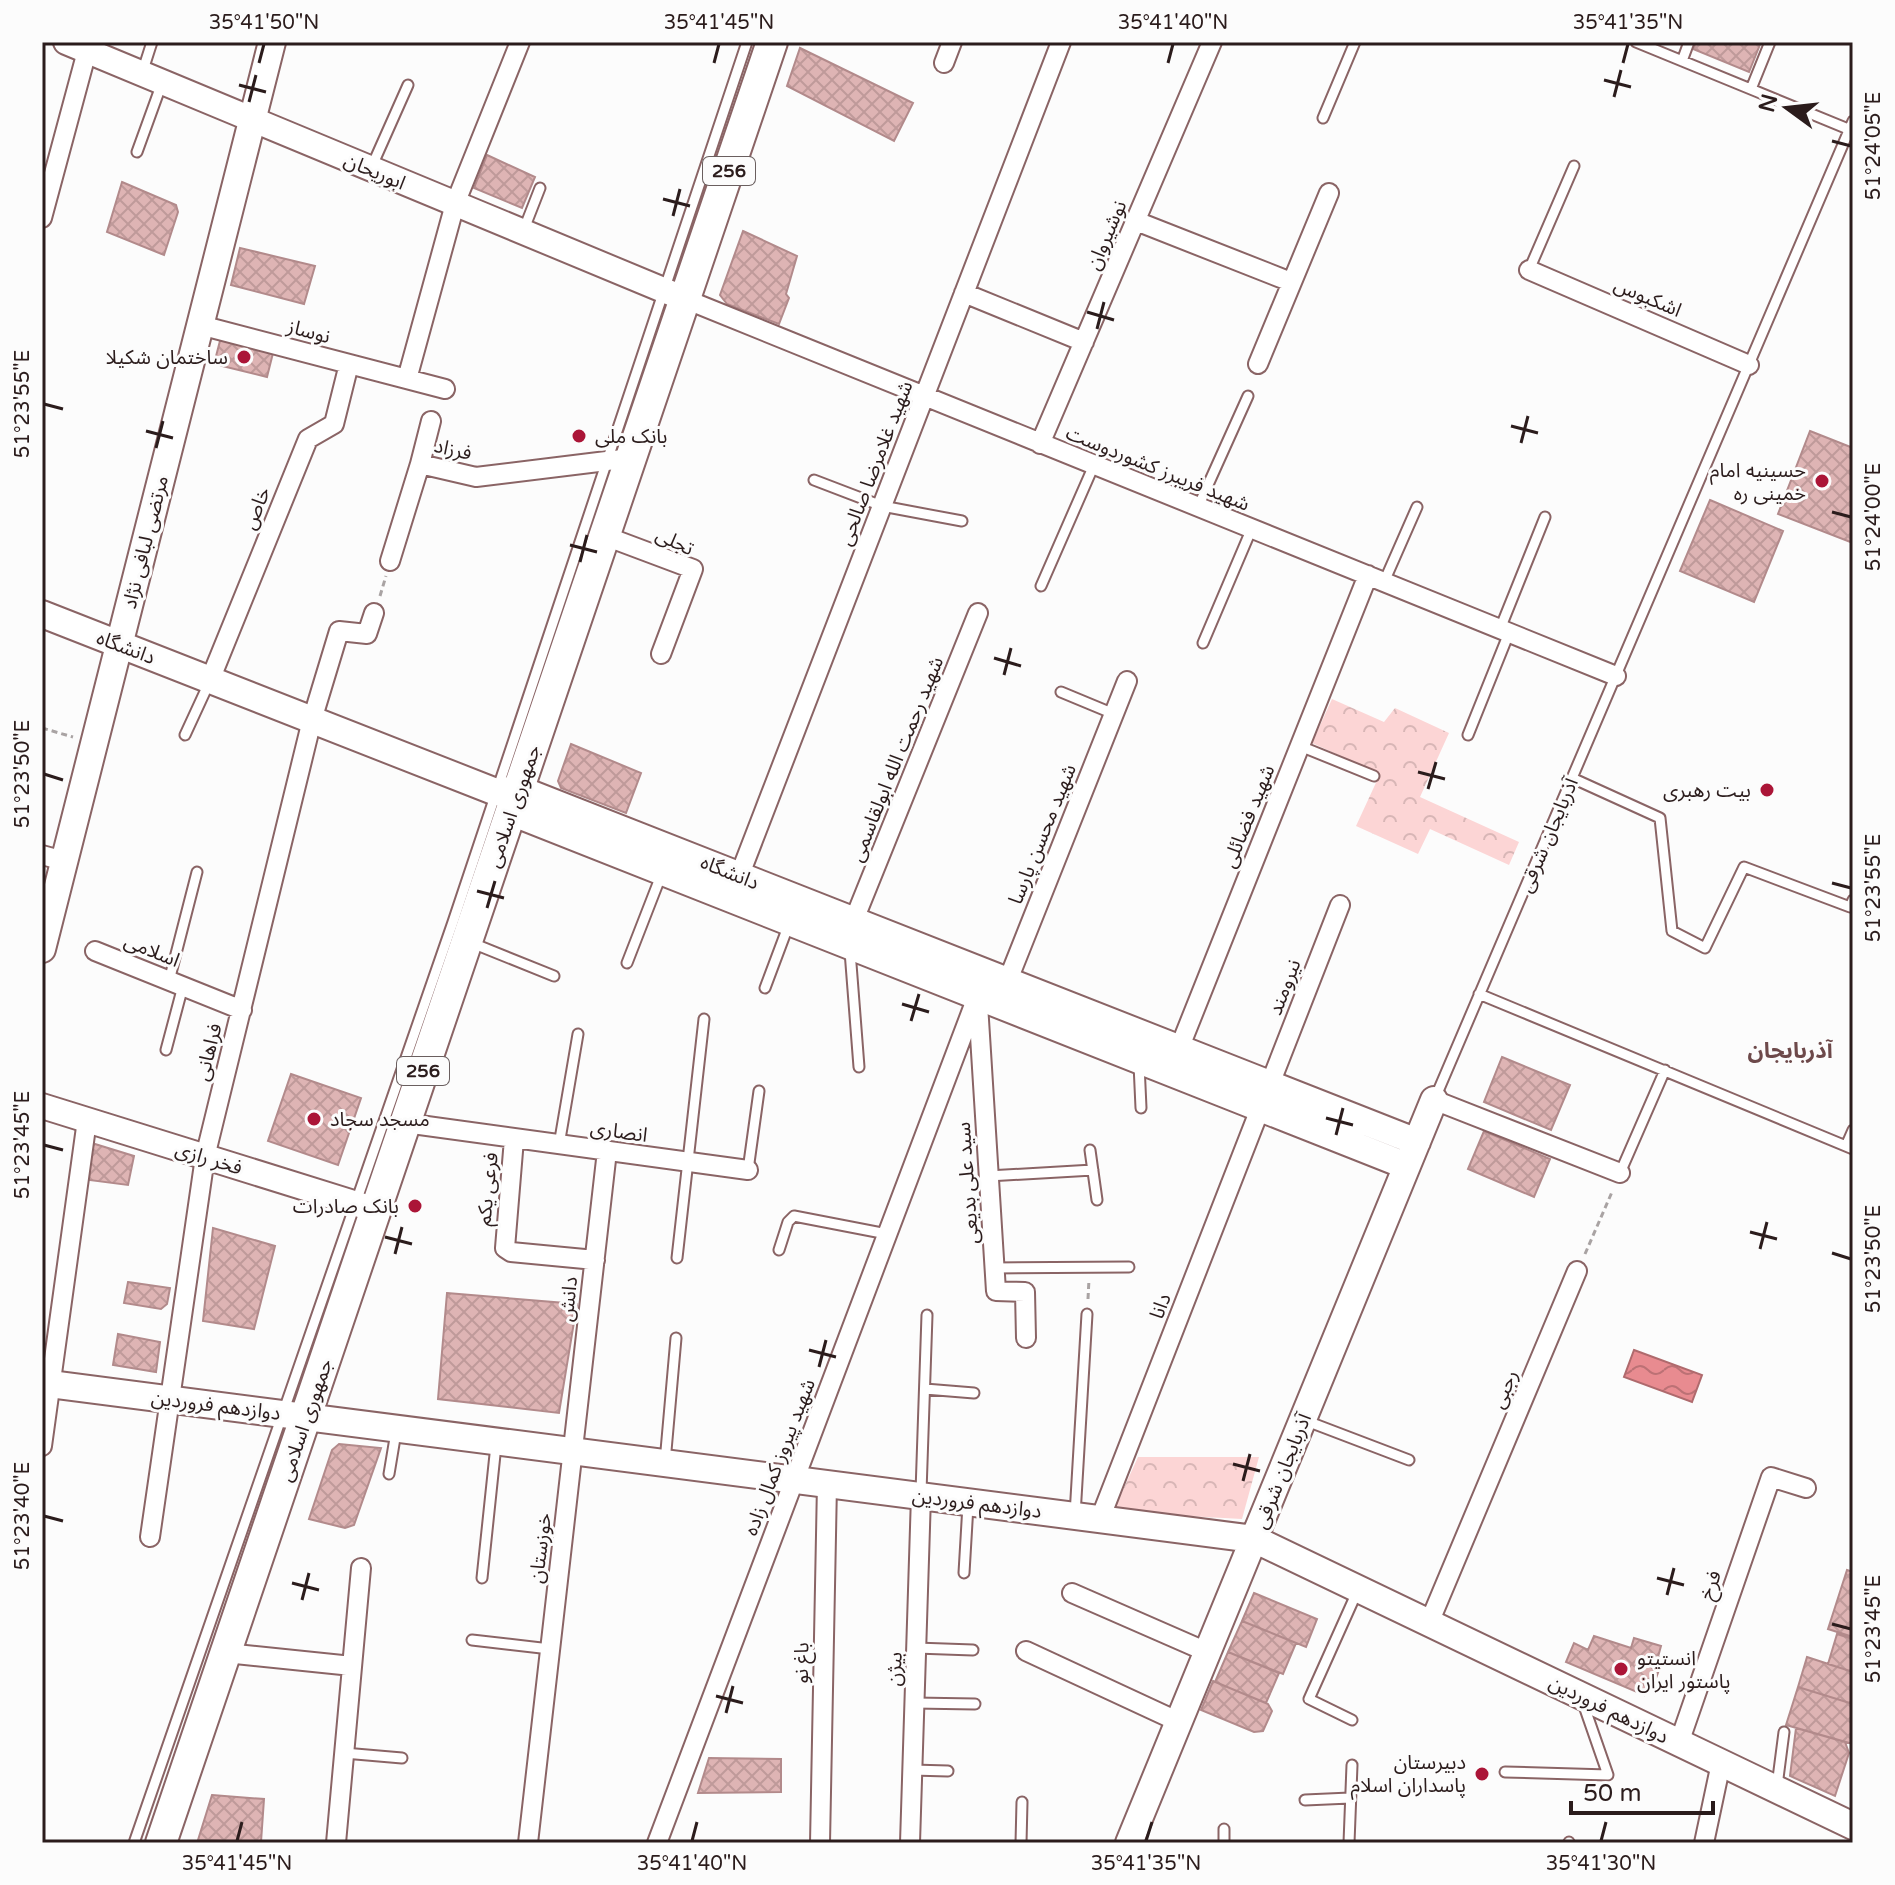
<svg xmlns="http://www.w3.org/2000/svg" width="1895" height="1885" font-family="'Varela Round','Noto Sans Arabic',sans-serif">
<style>
.park{fill:url(#park-crowns)}
.water{fill:url(#water-waves);stroke:#af6a6d;stroke-width:2}
.building{fill:url(#building-cross-hatch);stroke:#b28a8b;stroke-width:2}
.lines{fill:none;stroke-linecap:round;stroke-linejoin:round}
.service-casing{stroke:#8a6465;stroke-width:13}
.minor-casing{stroke:#8a6465;stroke-width:22}
.tertiary-casing{stroke:#8a6465;stroke-width:28}
.secondary-casing{stroke:#8a6465;stroke-width:30}
.primary-casing{stroke:#8a6465;stroke-width:34}
.path{stroke:#a9a3a3;stroke-width:3;stroke-dasharray:6 4;stroke-linecap:butt}
.service{stroke:#fff;stroke-width:9}
.minor{stroke:#fff;stroke-width:18}
.tertiary{stroke:#fff;stroke-width:24}
.secondary{stroke:#fff;stroke-width:26}
.primary{stroke:#fff;stroke-width:30}
.ticks{fill:none;stroke:#2b1c1c;stroke-width:3}
.poi-dot{fill:#ab1537;stroke:#fcfcfc;stroke-width:3}
.labels{text-anchor:middle;stroke-width:6;stroke-linejoin:round;paint-order:stroke}
.shield{fill:#fcfcfc;stroke:#6a5f5f;stroke-width:2}
.shield-label{font-size:18px;font-weight:bold;fill:#2b1c1c}
.street-label{font-size:20px;fill:#2b1c1c;stroke:#fcfcfc}
.poi-label{font-size:20px;fill:#2b1c1c;stroke:#fcfcfc;text-anchor:end}
.neighbourhood-label{font-size:22px;font-weight:bold;fill:#6d494a;stroke:#fcfcfc}
.neatline{fill:none;stroke:#2b1c1c;stroke-width:3}
.ticks-label{font-size:20px;text-anchor:middle;fill:#2b1c1c}
</style>
<defs>
<pattern id="park-crowns" width="20" height="18" patternUnits="userSpaceOnUse" patternTransform="scale(2)"><rect width="20" height="18" fill="#fcd5d5"/><path d="M2 6a3 3 0 1 1 6 0M12 15a3 3 0 1 1 6 0" fill="none" stroke="#d8b6b6"/></pattern>
<pattern id="water-waves" width="16" height="10" patternUnits="userSpaceOnUse" patternTransform="scale(2)"><rect width="16" height="10" fill="#e88b90"/><path d="M0 5q4-4 8 0t8 0" fill="none" stroke="#bc7175"/></pattern>
<pattern id="building-cross-hatch" width="8" height="8" patternUnits="userSpaceOnUse" patternTransform="scale(2)"><rect width="8" height="8" fill="#deb4b4"/><path d="M0 0l8 8M0 8l8-8" fill="none" stroke="#bf9a9a"/></pattern>
</defs>
<rect width="100%" height="100%" fill="#fcfcfc"/>
<path class="park" d="M1332 699 1384 722 1395 708 1449 733 1420 797 1519 842 1509 865 1430 829 1418 854 1356 826 1380 774 1312 743Z
M1138 1457H1259L1242 1519 1113 1512Z"/>
<path class="water" d="M1634 1350 1702 1375 1692 1402 1624 1377Z"/>
<path class="building" d="M1696 42H1761L1749 72 1693 49Z
M800 48 913 103 894 141 787 86Z
M487 155 535 177 522 208 474 188Z
M122 182 176 205 178 212 164 255 107 232Z
M743 231 797 256 786 294 789 298 779 324 727 304 720 295Z
M240 248 315 266 304 304 231 285Z
M221 337 274 349 267 377 214 364Z
M1810 431 1853 448V543L1778 514Z
M1710 500 1783 531 1754 602 1680 571Z
M571 744 641 773 626 813 561 788 558 781Z
M1502 1057 1570 1085 1551 1130 1484 1102Z
M291 1074 361 1098 338 1165 268 1141Z
M1484 1131 1550 1159 1534 1197 1468 1169Z
M95 1144 134 1156 128 1185 89 1180 91 1147Z
M213 1228 275 1246 254 1329 203 1321Z
M128 1282 170 1288 167 1304 161 1309 124 1303Z
M447 1293 577 1304 559 1413 438 1399Z
M118 1334 160 1342 156 1372 113 1365Z
M339 1444 381 1448 354 1525 345 1528 309 1519 332 1450Z
M1847 1570 1853 1572V1637L1828 1629Z
M1254 1593 1317 1619 1306 1647 1242 1621Z
M1242 1621 1296 1643 1283 1674 1228 1652Z
M1837 1634 1853 1639V1672L1828 1664Z
M1594 1636 1631 1648 1634 1638 1661 1646 1658 1657 1663 1659 1656 1678 1651 1677 1644 1695 1566 1662 1574 1643 1588 1650Z
M1228 1652 1279 1673 1266 1703 1215 1682Z
M1807 1657 1853 1672V1704L1798 1687Z
M1213 1681 1268 1704 1272 1711 1263 1731 1254 1732 1201 1710Z
M1798 1687 1853 1704V1744L1786 1725Z
M1796 1728 1845 1742 1849 1753 1835 1796 1790 1776Z
M709 1758 781 1759V1792L698 1793Z
M212 1795 264 1799 261 1842 198 1840Z"/>
<g class="lines">
<defs>
<path id="service" d="M1636 42 1853 131
M1682 61 1689 42
M143 70 152 42
M1751 89 1770 42
M1323 118 1355 42
M137 152 162 83
M372 166 408 85
M524 229 540 188
M1529 270 1574 166
M814 480 882 506 962 521
M1198 507 1248 396
M1384 582 1417 507
M1041 586 1094 465
M1500 629 1545 517
M1203 643 1252 528
M1061 692 1114 714
M185 735 209 683
M1468 735 1509 633
M1300 746 1374 776
M1572 778 1660 818 1672 931 1705 948 1744 867 1850 907 1853 900
M472 943 554 976
M850 951 859 1067
M627 963 662 873
M169 981 197 872
M765 988 789 924
M1479 994 1853 1149
M166 1050 183 986
M1139 1064 1141 1108
M1436 1096 1853 121
M559 1145 578 1034
M1846 1146 1853 1130
M1090 1150 1097 1200
M748 1170 759 1091
M1620 1173 1665 1070
M988 1176 1093 1170
M779 1250 788 1222 794 1216 887 1234
M677 1258 704 1019
M994 1268 1129 1267
M925 1389 974 1393
M1304 1420 1409 1460
M665 1462 676 1338
M389 1474 396 1432
M921 1492 927 1315
M1075 1515 1087 1314
M964 1573 968 1505
M482 1578 496 1445
M472 1640 550 1649
M916 1648 973 1650
M915 1703 975 1704
M1352 1720 1309 1699 1357 1592
M344 1753 402 1758
M912 1770 948 1771
M1505 1772 1608 1775 1583 1703
M1777 1786 1784 1732
M1305 1800 1350 1798
M134 1843 453 922 747 42
M1021 1843 1022 1802
M1224 1843V1829
M1349 1843 1352 1765
M1569 1843V1842"/>
<path id="minor" d="M944 63 952 42
M42 218 87 51
M1136 221 1291 282
M1529 270 1749 365
M964 293 1084 342
M685 299 1616 676
M200 325 445 389
M1258 364 1329 193
M407 379 455 204 520 42
M1040 444 1212 42
M420 464 431 421
M605 536 693 569 661 654
M390 561 420 464 476 477 631 458
M210 680 308 439 334 424 349 364
M42 855 64 861
M735 887 1061 42
M854 920 978 613
M95 951 242 1010
M1004 990 1127 681
M978 1004 996 1291 1025 1292 1026 1338
M1175 1059 1368 575
M1270 1084 1340 905
M1434 1100 1620 1173
M405 1123 748 1170
M514 1139 505 1248 511 1252 595 1260
M42 1446 87 1120
M1100 1519 1260 1109
M150 1537 205 1157 312 720 339 631 367 634 374 613
M1072 1593 1207 1652
M1429 1623 1577 1271
M1026 1651 1179 1722
M226 1653 352 1666
M1679 1743 1771 1477 1806 1488
M336 1843 361 1568
M528 1843 607 1151
M657 1843 977 997
M820 1843 827 1484
M910 1843 921 1496
M1704 1843 1721 1763"/>
<path id="tertiary" d="M66 42 685 299
M42 1106 376 1210"/>
<path id="secondary" d="M42 614 496 792 519 789 1417 1142
M511 812 1407 1166
M42 949 272 42
M42 1383 1254 1539 1853 1826
M1129 1843 1434 1100"/>
<path id="primary" d="M161 1843 772 42"/>
</defs>
<use href="#service" class="service-casing"/>
<use href="#minor" class="minor-casing"/>
<use href="#tertiary" class="tertiary-casing"/>
<use href="#secondary" class="secondary-casing"/>
<use href="#primary" class="primary-casing"/>
<path class="path" d="M380 596 386 576
M42 728 73 737
M1585 1254 1612 1192
M1088 1299 1089 1279"/>
<use href="#service" class="service"/>
<use href="#minor" class="minor"/>
<use href="#tertiary" class="tertiary"/>
<use href="#secondary" class="secondary"/>
<use href="#primary" class="primary"/>
</g>
<path class="ticks" d="M259 63 264 44M714 63 719 44M1168 63 1173 44M1623 63 1628 44M1604 80 1631 87M239 85 266 92M1614 97 1621 70M249 102 256 75M1832 141 1851 146M663 199 690 206M673 216 680 189M1087 312 1114 320M1097 329 1104 302M44 404 63 409M1511 426 1538 433M146 431 173 438M1521 443 1528 416M156 448 163 421M1832 512 1851 517M570 545 597 552M580 562 587 535M994 658 1021 666M1004 675 1011 648M1418 772 1445 779M44 774 63 780M1428 789 1436 762M1832 883 1851 888M477 891 504 898M487 908 495 881M902 1004 929 1012M911 1021 919 994M1326 1118 1353 1125M1336 1135 1343 1108M44 1145 63 1150M1750 1232 1777 1239M385 1237 412 1244M1760 1249 1767 1222M1832 1253 1851 1259M395 1254 402 1227M809 1350 836 1357M819 1367 826 1340M1233 1464 1260 1471M1243 1481 1250 1454M44 1516 63 1521M1657 1578 1684 1585M292 1583 319 1590M1667 1595 1674 1568M302 1600 309 1573M1832 1624 1851 1629M716 1696 743 1703M726 1713 733 1686M237 1841 242 1822M692 1841 697 1822M1146 1841 1152 1822M1601 1841 1606 1822"/>
<g class="poi-dot">
<circle cx="244" cy="357" r="8"/>
<circle cx="579" cy="436" r="8"/>
<circle cx="1822" cy="481" r="8"/>
<circle cx="1767" cy="790" r="8"/>
<circle cx="314" cy="1119" r="8"/>
<circle cx="415" cy="1206" r="8"/>
<circle cx="1621" cy="1669" r="8"/>
<circle cx="1482" cy="1774" r="8"/>
</g>
<g class="labels">
<g class="shield">
<rect x="703" y="157" width="52" height="28" rx="6"/>
<rect x="397" y="1057" width="52" height="28" rx="6"/>
</g>
<g class="shield-label">
<text x="729" y="177">256</text>
<text x="423" y="1077">256</text>
</g>
<g class="street-label">
<text transform="translate(375 171) rotate(23)" y="7">ابوریحان</text>
<text transform="translate(1106 235) rotate(-67)" y="7">نوشیروان</text>
<text transform="translate(1648 297) rotate(23)" y="7">اشکبوس</text>
<text transform="translate(309 331) rotate(15)" y="7">نوساز</text>
<text transform="translate(453 449) rotate(13)" y="7">فرزاد</text>
<text transform="translate(875 463) rotate(-69)" y="7">شهید غلامرضا صالحی</text>
<text transform="translate(1158 468) rotate(22)" y="7">شهید فریبرز کشوردوست</text>
<text transform="translate(256 508) rotate(-68)" y="7">خاص</text>
<text transform="translate(675 541) rotate(25)" y="7">تجلی</text>
<text transform="translate(145 542) rotate(-76)" y="7">مرتضی لبافی نژاد</text>
<text transform="translate(126 647) rotate(21)" y="7">دانشگاه</text>
<text transform="translate(896 759) rotate(-68)" y="7">شهید رحمت الله ابولقاسمی</text>
<text transform="translate(513 806) rotate(-71)" y="7">جمهوری اسلامی</text>
<text transform="translate(1248 816) rotate(-68)" y="7">شهید فضائلی</text>
<text transform="translate(1042 834) rotate(-68)" y="7">شهید محسن پارسا</text>
<text transform="translate(1548 835) rotate(-67)" y="7">آذربایجان شرقی</text>
<text transform="translate(730 872) rotate(22)" y="7">دانشگاه</text>
<text transform="translate(152 950) rotate(22)" y="7">اسلامی</text>
<text transform="translate(1284 987) rotate(-69)" y="7">نیرومند</text>
<text transform="translate(208 1052) rotate(-76)" y="7">فراهانی</text>
<text transform="translate(619 1131) rotate(8)" y="7">انصاری</text>
<text transform="translate(209 1158) rotate(17)" y="7">فخر رازی</text>
<text transform="translate(967 1183) rotate(-94)" y="7">سید علی بدیعی</text>
<text transform="translate(487 1189) rotate(-84)" y="7">فرعی یکم</text>
<text transform="translate(568 1299) rotate(-84)" y="7">دانش</text>
<text transform="translate(1160 1306) rotate(-69)" y="7">دانا</text>
<text transform="translate(1504 1389) rotate(-67)" y="7">رجبی</text>
<text transform="translate(216 1405) rotate(7)" y="7">دوازدهم فروردین</text>
<text transform="translate(305 1420) rotate(-71)" y="7">جمهوری اسلامی</text>
<text transform="translate(779 1457) rotate(-69)" y="7">شهید پیروز کمال زاده</text>
<text transform="translate(1282 1471) rotate(-68)" y="7">آذربایجان شرقی</text>
<text transform="translate(977 1503) rotate(7)" y="7">دوازدهم فروردین</text>
<text transform="translate(540 1548) rotate(-83)" y="7">خوزستان</text>
<text transform="translate(1710 1585) rotate(-71)" y="7">فرخ</text>
<text transform="translate(801 1663) rotate(-89)" y="7">باغ نو</text>
<text transform="translate(894 1669) rotate(-88)" y="7">بیژن</text>
<text transform="translate(1609 1709) rotate(26)" y="7">دوازدهم فروردین</text>
</g>
<g class="poi-label">
<text x="228" y="364">ساختمان شکیلا</text>
<text x="595" y="443" text-anchor="start">بانک ملی</text>
<text x="1806" y="477">حسینیه امام<tspan x="1806" dy="23">خمینی ره</tspan></text>
<text x="1751" y="797">بیت رهبری</text>
<text x="330" y="1126" text-anchor="start">مسجد سجاد</text>
<text x="399" y="1213">بانک صادرات</text>
<text x="1637" y="1665" text-anchor="start">انستیتو<tspan x="1637" dy="23">پاستور ایران</tspan></text>
<text x="1466" y="1769">دبیرستان<tspan x="1466" dy="23">پاسداران اسلام</tspan></text>
</g>
<g class="neighbourhood-label">
<text x="1790" y="1058">آذربایجان</text>
</g>
</g>
<rect width="1895" height="1885" fill="none" stroke="#fcfcfc" stroke-width="88"/>
<g transform="translate(1787 108) rotate(285)" stroke="#fcfcfc" stroke-width="6" paint-order="stroke">
<path d="M0-6L14 30L0 20L-14 30Z" fill="#2b1c1c"/>
<text y="-12" font-size="22" font-weight="bold" text-anchor="middle" fill="#2b1c1c">N</text>
</g>
<path d="M1571 1801v12h142v-12" fill="none" stroke="#2b1c1c" stroke-width="4"/>
<text x="1583" y="1801" font-size="24" fill="#2b1c1c" stroke="#fcfcfc" stroke-width="6" paint-order="stroke">50 m</text>
<rect x="44" y="44" width="1807" height="1797" class="neatline"/>
<g class="ticks-label">
<text x="264" y="29">35°41'50"N</text>
<text x="719" y="29">35°41'45"N</text>
<text x="1173" y="29">35°41'40"N</text>
<text x="1628" y="29">35°41'35"N</text>
<text transform="translate(1873 146) rotate(-90)" y="7">51°24'05"E</text>
<text transform="translate(22 404) rotate(-90)" y="7">51°23'55"E</text>
<text transform="translate(1873 517) rotate(-90)" y="7">51°24'00"E</text>
<text transform="translate(22 774) rotate(-90)" y="7">51°23'50"E</text>
<text transform="translate(1873 888) rotate(-90)" y="7">51°23'55"E</text>
<text transform="translate(22 1145) rotate(-90)" y="7">51°23'45"E</text>
<text transform="translate(1873 1259) rotate(-90)" y="7">51°23'50"E</text>
<text transform="translate(22 1516) rotate(-90)" y="7">51°23'40"E</text>
<text transform="translate(1873 1629) rotate(-90)" y="7">51°23'45"E</text>
<text x="237" y="1870">35°41'45"N</text>
<text x="692" y="1870">35°41'40"N</text>
<text x="1146" y="1870">35°41'35"N</text>
<text x="1601" y="1870">35°41'30"N</text>
</g>
</svg>
